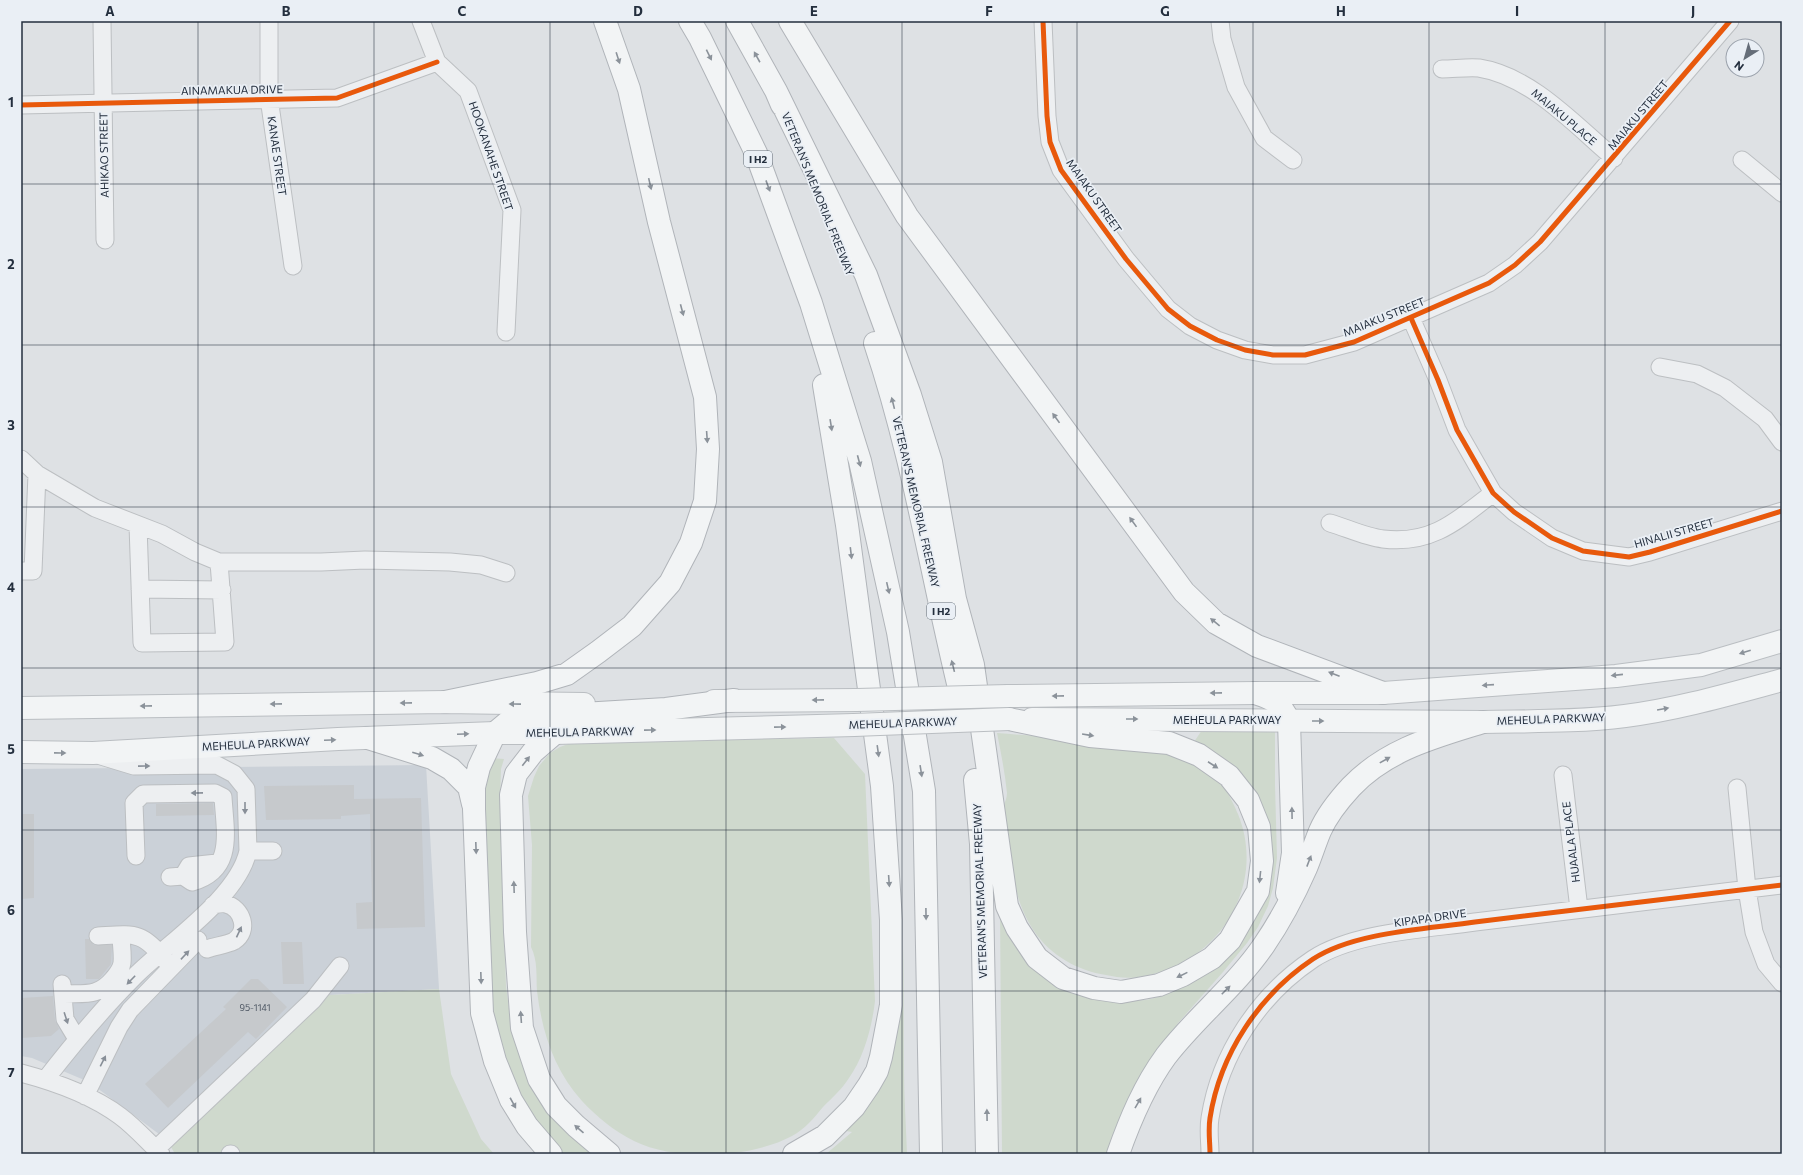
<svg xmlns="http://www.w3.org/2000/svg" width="1803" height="1175" font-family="Commissioner,sans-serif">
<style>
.built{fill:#cbd1d8}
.green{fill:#cfd9cd}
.building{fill:#c6c9cc}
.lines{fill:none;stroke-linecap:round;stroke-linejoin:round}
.minor-casing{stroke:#bcbfc2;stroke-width:19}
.major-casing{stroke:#babec2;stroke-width:24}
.highway-casing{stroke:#b0b4b9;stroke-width:24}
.minor{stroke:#edeff1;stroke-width:17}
.major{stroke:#f2f4f5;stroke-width:22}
.highway{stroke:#f2f4f5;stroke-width:22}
.major-bridge-casing{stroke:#babec2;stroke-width:24;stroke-linecap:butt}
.major-bridge{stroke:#f2f4f5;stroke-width:22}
.cycleway-casing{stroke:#eaeff5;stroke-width:8}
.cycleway{stroke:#e8590c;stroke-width:5}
.oneway{fill:#8b929a}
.oneway2{fill:#888f98}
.grid{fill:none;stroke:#242f3e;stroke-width:1;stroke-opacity:0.55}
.labels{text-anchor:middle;stroke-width:3.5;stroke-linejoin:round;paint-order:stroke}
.number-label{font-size:9px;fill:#4d5662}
.shield{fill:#eaeff5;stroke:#5f6975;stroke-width:1}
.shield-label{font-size:10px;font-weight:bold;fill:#242f3e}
.street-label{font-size:11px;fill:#242f3e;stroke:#eaeff5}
.neatline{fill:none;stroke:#242f3e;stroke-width:1.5}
.grid-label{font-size:13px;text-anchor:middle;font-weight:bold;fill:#242f3e}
</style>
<rect width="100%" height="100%" fill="#dee1e4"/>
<path class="built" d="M426 765 439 989 312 996 167 1140 89 1082 32 1058 21 1056V769Z"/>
<path class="green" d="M1202 730H1275V785L1277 858 1273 888 1268 906 1258 927 1247 943 1223 972 1179 1022 1145 1067 1131 1094 1109 1154H1002L1000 910 1020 949 1122 1001 1146 1000 1155 998 1167 994 1204 976 1217 964 1271 872 1273 852 1269 828 1194 742Z
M997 733C1032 736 1068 738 1103 741 1119 743 1137 742 1152 745 1165 748 1178 756 1190 762 1197 765 1206 767 1212 772 1222 780 1233 802 1238 814 1268 888 1216 967 1138 977 1127 979 1116 977 1106 975 1078 971 1050 955 1034 931 1015 902 1013 876 1008 842 1006 830 1003 817 1004 805 1005 801 1007 798 1007 793 1005 773 1001 753 997 733Z
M834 738 865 774 875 1001C872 1027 864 1057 849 1078 842 1089 832 1098 823 1107 814 1118 805 1129 792 1136 751 1158 677 1162 634 1141 614 1131 597 1117 582 1101 554 1070 542 1032 537 991 536 976 538 961 531 947L532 845 528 796 534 777 539 766 550 753 560 747 571 743 606 741Z
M490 758 504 759 501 769 500 803 506 986 512 1032 569 1133 592 1154H564L546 1135 514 1090 493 1033 482 791Z
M897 864C906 932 903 1000 904 1069 904 1097 906 1126 907 1154H826L852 1132 846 1131 871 1101 885 1075Z
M439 989 451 1074 481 1139 494 1154H175L167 1140 312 996Z"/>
<path class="building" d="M354 785V799L421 798 425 927 357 929 356 903 372 902 370 814 341 816V819L266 820 264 786Z
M213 803 214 815 156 816V804Z
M21 814H34V898L21 899Z
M85 939H89L94 945H112L111 964 99 979H86Z
M281 942H302L304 984H283Z
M251 979H258L287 1007 256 1039 248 1032 168 1108 145 1084 226 1009 223 1007Z
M53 996 55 1020 59 1029 51 1036 21 1038V998Z"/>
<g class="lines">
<defs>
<path id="minor" d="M102 21 105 240
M269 21V98L293 266
M421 21 437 62 468 91 512 210 506 332
M1043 21 1047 116 1050 142 1061 170 1126 259 1168 309 1190 326 1217 340 1245 350 1273 355H1305L1354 342 1489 283 1515 265 1540 242 1730 21
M1220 21 1222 39 1236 87 1264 138 1293 160
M1442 69C1454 69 1467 67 1479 68 1531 76 1575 125 1614 158
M21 105 337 98 437 62
M1742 160 1782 193
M1411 318 1438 380 1457 430 1493 493 1514 512 1552 538 1583 551 1629 557 1650 552 1782 511
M1660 367 1697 374 1725 388 1765 419 1782 442
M21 459 37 474 95 508 162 534 195 552 219 562H321L365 560 450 562 481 565 506 573
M1330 523C1347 528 1366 537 1383 539 1432 545 1458 520 1493 493
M138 525 142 643 225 642 219 562
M21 571H33L37 474
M140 589 222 590
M1563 775 1579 909
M1737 788 1747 889 1754 932 1766 964 1782 983
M248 851H273
M136 856 134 803 143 794 215 793 223 797C225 832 235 870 192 882L183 876 170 877
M183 876 189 866 217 863
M98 936C135 934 142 931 166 961
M207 949C215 946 226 945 234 941 250 931 242 908 226 904 222 903 218 904 213 905
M62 984 65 1019 77 1039
M64 994C85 993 98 997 113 979 117 974 121 970 122 963 123 954 121 944 121 935
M21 1073C55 1082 92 1095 120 1116 135 1127 148 1142 161 1154
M45 1080C73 1044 101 1010 133 978 166 944 238 898 248 851L246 789 234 774 217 765 134 766 101 756
M85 1096 119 1027 130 1010 198 940
M156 1149 313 1000 340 966
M230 1154H231
M1210 1154C1210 1142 1208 1130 1210 1118 1220 1054 1259 995 1313 959 1354 932 1427 929 1475 922 1577 909 1680 898 1782 885"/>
<path id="major" d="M1008 696 1255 693H1383L1616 676 1701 665 1782 641
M714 701 857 700
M21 708 445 702 584 704
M1032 719 1483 722C1530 721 1578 722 1625 716 1679 709 1730 694 1782 680
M21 752 93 753 338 739 495 733H555L854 725"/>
<path id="highway" d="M690 21 700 38 756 153 811 303 860 461 898 632 924 791 931 1154
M737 21 776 91 782 105
M790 21 907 216 1184 592 1216 623 1257 646 1383 693
M776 91 866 275 910 395 931 462 955 599 973 665 1007 906 1017 928 1037 958 1063 978 1094 988 1121 992 1159 985 1183 975 1212 958 1230 940 1258 891 1262 861 1259 827 1248 800 1229 776 1199 755 1169 743 1090 736 1009 719
M875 343C916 465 934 592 966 716
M1255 693C1274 699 1280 702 1289 721L1293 853 1287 893
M445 702 537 683 567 674 598 652 632 626 670 583 691 543 705 501 708 449 705 397 659 222 629 89 605 21
M555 733 533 752 516 774 511 795 515 932 522 1028 539 1079 556 1106 576 1126 609 1154
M368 738 432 758 451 769 469 787 473 804
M975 780 981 844 987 1154
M551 1154 527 1126 511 1100 495 1061 482 1013 474 809V787L479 767 495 733 507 723 532 717 666 709 734 700
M794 1154 825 1136 854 1107 869 1085 877 1071 881 1057 891 1005V920L882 786 847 525 824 385
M1118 1154C1130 1120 1144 1086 1166 1056 1196 1017 1236 986 1264 945 1279 923 1295 893 1306 868 1311 856 1315 843 1320 831 1327 815 1339 800 1351 787 1387 749 1435 737 1483 722"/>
</defs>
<use href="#minor" class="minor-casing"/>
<use href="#major" class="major-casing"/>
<use href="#highway" class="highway-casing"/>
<use href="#minor" class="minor"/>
<use href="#major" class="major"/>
<use href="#highway" class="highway"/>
<defs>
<path id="major-bridge" d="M857 700 1008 696
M854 725 1009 719"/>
</defs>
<use href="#major-bridge" class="major-bridge-casing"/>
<use href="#major-bridge" class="major-bridge"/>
<defs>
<path id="cycleway" d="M1043 21 1047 116 1050 142 1061 170 1126 259 1168 309 1190 326 1217 340 1245 350 1273 355H1305L1354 342 1489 283 1515 265 1540 242 1730 21
M21 105 337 98 437 62
M1411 318 1438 380 1457 430 1493 493 1514 512 1552 538 1583 551 1629 557 1650 552 1782 511
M1210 1154C1210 1142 1208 1130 1210 1118 1220 1054 1259 995 1313 959 1354 932 1427 929 1475 922 1577 909 1680 898 1782 885"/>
</defs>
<use href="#cycleway" class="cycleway-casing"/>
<use href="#cycleway" class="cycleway"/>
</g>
<defs><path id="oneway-solid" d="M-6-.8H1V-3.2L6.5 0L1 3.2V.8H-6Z"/></defs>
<g class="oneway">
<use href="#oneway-solid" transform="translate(709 55) rotate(64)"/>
<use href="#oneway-solid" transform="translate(757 57) rotate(-119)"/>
<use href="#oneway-solid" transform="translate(618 58) rotate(72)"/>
<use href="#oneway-solid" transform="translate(650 184) rotate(77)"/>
<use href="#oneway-solid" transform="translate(768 186) rotate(70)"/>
<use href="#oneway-solid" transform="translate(682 310) rotate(75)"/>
<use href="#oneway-solid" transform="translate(893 403) rotate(-104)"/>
<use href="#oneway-solid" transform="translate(1056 418) rotate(-126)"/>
<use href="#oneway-solid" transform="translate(831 425) rotate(81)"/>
<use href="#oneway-solid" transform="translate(707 437) rotate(86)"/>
<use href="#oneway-solid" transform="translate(859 461) rotate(75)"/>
<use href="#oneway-solid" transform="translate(1133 522) rotate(-126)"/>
<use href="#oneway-solid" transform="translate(851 553) rotate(83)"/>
<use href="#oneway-solid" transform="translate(888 588) rotate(77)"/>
<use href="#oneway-solid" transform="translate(1215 622) rotate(-141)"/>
<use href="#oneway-solid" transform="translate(1745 652) rotate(163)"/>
<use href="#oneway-solid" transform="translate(953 666) rotate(-104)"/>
<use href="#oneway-solid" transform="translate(1334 674) rotate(-159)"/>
<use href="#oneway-solid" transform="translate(1617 675) rotate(174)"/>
<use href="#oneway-solid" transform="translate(1488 685) rotate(176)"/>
<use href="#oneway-solid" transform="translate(1216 693) rotate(179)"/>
<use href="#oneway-solid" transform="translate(1058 696) rotate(179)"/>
<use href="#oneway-solid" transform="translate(818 700) rotate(179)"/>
<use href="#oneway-solid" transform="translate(406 703) rotate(179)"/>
<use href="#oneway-solid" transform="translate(276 704) rotate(179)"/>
<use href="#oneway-solid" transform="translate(515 704) rotate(-179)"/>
<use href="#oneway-solid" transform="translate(146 706) rotate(179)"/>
<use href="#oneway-solid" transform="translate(1663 709) rotate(-10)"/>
<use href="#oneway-solid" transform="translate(1132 719)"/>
<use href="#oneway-solid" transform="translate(1318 721)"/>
<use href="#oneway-solid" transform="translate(780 727) rotate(-1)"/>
<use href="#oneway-solid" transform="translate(650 730) rotate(-1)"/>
<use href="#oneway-solid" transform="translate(463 734) rotate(-3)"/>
<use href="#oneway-solid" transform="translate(1088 735) rotate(9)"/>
<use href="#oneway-solid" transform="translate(330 740) rotate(-3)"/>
<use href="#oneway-solid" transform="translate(878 751) rotate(82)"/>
<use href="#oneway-solid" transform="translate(60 753) rotate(1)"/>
<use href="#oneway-solid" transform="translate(418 754) rotate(17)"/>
<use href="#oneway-solid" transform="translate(1385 760) rotate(-29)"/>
<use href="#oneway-solid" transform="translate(526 761) rotate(-52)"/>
<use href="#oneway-solid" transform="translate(1213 765) rotate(33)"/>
<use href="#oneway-solid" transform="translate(921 771) rotate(81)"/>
<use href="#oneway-solid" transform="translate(1292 813) rotate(-91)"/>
<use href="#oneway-solid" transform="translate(476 848) rotate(88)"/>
<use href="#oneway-solid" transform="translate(1309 861) rotate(-69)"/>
<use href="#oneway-solid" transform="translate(1260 877) rotate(96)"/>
<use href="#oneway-solid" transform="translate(889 881) rotate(86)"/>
<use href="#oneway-solid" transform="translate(514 887) rotate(-92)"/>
<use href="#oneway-solid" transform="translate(926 914) rotate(89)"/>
<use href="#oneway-solid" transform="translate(1182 975) rotate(154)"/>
<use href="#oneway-solid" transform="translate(481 978) rotate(88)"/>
<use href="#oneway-solid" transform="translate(1226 990) rotate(-45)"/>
<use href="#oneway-solid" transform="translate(521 1017) rotate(-94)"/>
<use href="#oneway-solid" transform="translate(513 1103) rotate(61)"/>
<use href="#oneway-solid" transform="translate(1138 1103) rotate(-60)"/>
<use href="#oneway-solid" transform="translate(987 1115) rotate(-91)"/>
<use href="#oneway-solid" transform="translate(579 1129) rotate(-139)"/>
</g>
<g class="oneway2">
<use href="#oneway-solid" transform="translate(144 766) rotate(-1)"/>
<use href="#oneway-solid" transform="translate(197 793) rotate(179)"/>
<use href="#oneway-solid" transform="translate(245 808) rotate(90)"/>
<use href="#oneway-solid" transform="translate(239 932) rotate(-65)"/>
<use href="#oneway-solid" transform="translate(185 955) rotate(-47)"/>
<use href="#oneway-solid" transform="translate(131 980) rotate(134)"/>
<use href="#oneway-solid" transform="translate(66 1018) rotate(72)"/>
<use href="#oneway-solid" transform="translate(103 1061) rotate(-63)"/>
</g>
<path class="grid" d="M198 21V1154M374 21V1154M550 21V1154M726 21V1154M902 21V1154M1077 21V1154M1253 21V1154M1429 21V1154M1605 21V1154M21 184H1782M21 345H1782M21 507H1782M21 668H1782M21 830H1782M21 991H1782"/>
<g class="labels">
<g class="number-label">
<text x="255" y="1011">95-1141</text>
</g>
<g class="shield">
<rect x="744" y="151" width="28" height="16" rx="3"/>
<rect x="927" y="603" width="28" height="16" rx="3"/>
</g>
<g class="shield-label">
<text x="758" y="163">I H2</text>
<text x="941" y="615">I H2</text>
</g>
<g class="street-label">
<text transform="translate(232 90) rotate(-1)" y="4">AINAMAKUA DRIVE</text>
<text transform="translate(1638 115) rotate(-50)" y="4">MAIAKU STREET</text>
<text transform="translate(1564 117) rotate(40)" y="4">MAIAKU PLACE</text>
<text transform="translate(104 155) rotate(-91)" y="4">AHIKAO STREET</text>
<text transform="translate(277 156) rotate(82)" y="4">KANAE STREET</text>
<text transform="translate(491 156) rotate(71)" y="4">HOOKANAHE STREET</text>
<text transform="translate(818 194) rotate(68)" y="4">VETERAN'S MEMORIAL FREEWAY</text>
<text transform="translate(1094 196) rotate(55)" y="4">MAIAKU STREET</text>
<text transform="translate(1384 317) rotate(-22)" y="4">MAIAKU STREET</text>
<text transform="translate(916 502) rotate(77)" y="4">VETERAN'S MEMORIAL FREEWAY</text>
<text transform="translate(1674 533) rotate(-16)" y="4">HINALII STREET</text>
<text transform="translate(1551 719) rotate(-2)" y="4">MEHEULA PARKWAY</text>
<text x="1227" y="724">MEHEULA PARKWAY</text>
<text transform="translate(903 723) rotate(-2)" y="4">MEHEULA PARKWAY</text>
<text transform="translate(580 732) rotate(-1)" y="4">MEHEULA PARKWAY</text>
<text transform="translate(256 744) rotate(-3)" y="4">MEHEULA PARKWAY</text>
<text transform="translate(1571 842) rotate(-97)" y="4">HUAALA PLACE</text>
<text transform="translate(980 891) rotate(-92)" y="4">VETERAN'S MEMORIAL FREEWAY</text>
<text transform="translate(1430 918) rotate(-8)" y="4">KIPAPA DRIVE</text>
</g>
</g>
<rect width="1803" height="1175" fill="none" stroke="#eaeff5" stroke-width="44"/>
<g transform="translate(1745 58) rotate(217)"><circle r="19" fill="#eaeff5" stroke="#9ba2ac"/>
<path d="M0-3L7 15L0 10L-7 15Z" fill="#656d78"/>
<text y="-6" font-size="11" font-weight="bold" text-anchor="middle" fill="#242f3e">N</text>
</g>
<rect x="22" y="22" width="1759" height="1131" class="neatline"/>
<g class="grid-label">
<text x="110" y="16">A</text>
<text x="286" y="16">B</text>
<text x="462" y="16">C</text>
<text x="638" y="16">D</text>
<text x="814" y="16">E</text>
<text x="989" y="16">F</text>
<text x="1165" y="16">G</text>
<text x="1341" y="16">H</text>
<text x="1517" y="16">I</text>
<text x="1693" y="16">J</text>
<text x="11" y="107">1</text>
<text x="11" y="269">2</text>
<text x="11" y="430">3</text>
<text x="11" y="592">4</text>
<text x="11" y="754">5</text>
<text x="11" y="915">6</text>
<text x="11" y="1077">7</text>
</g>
</svg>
